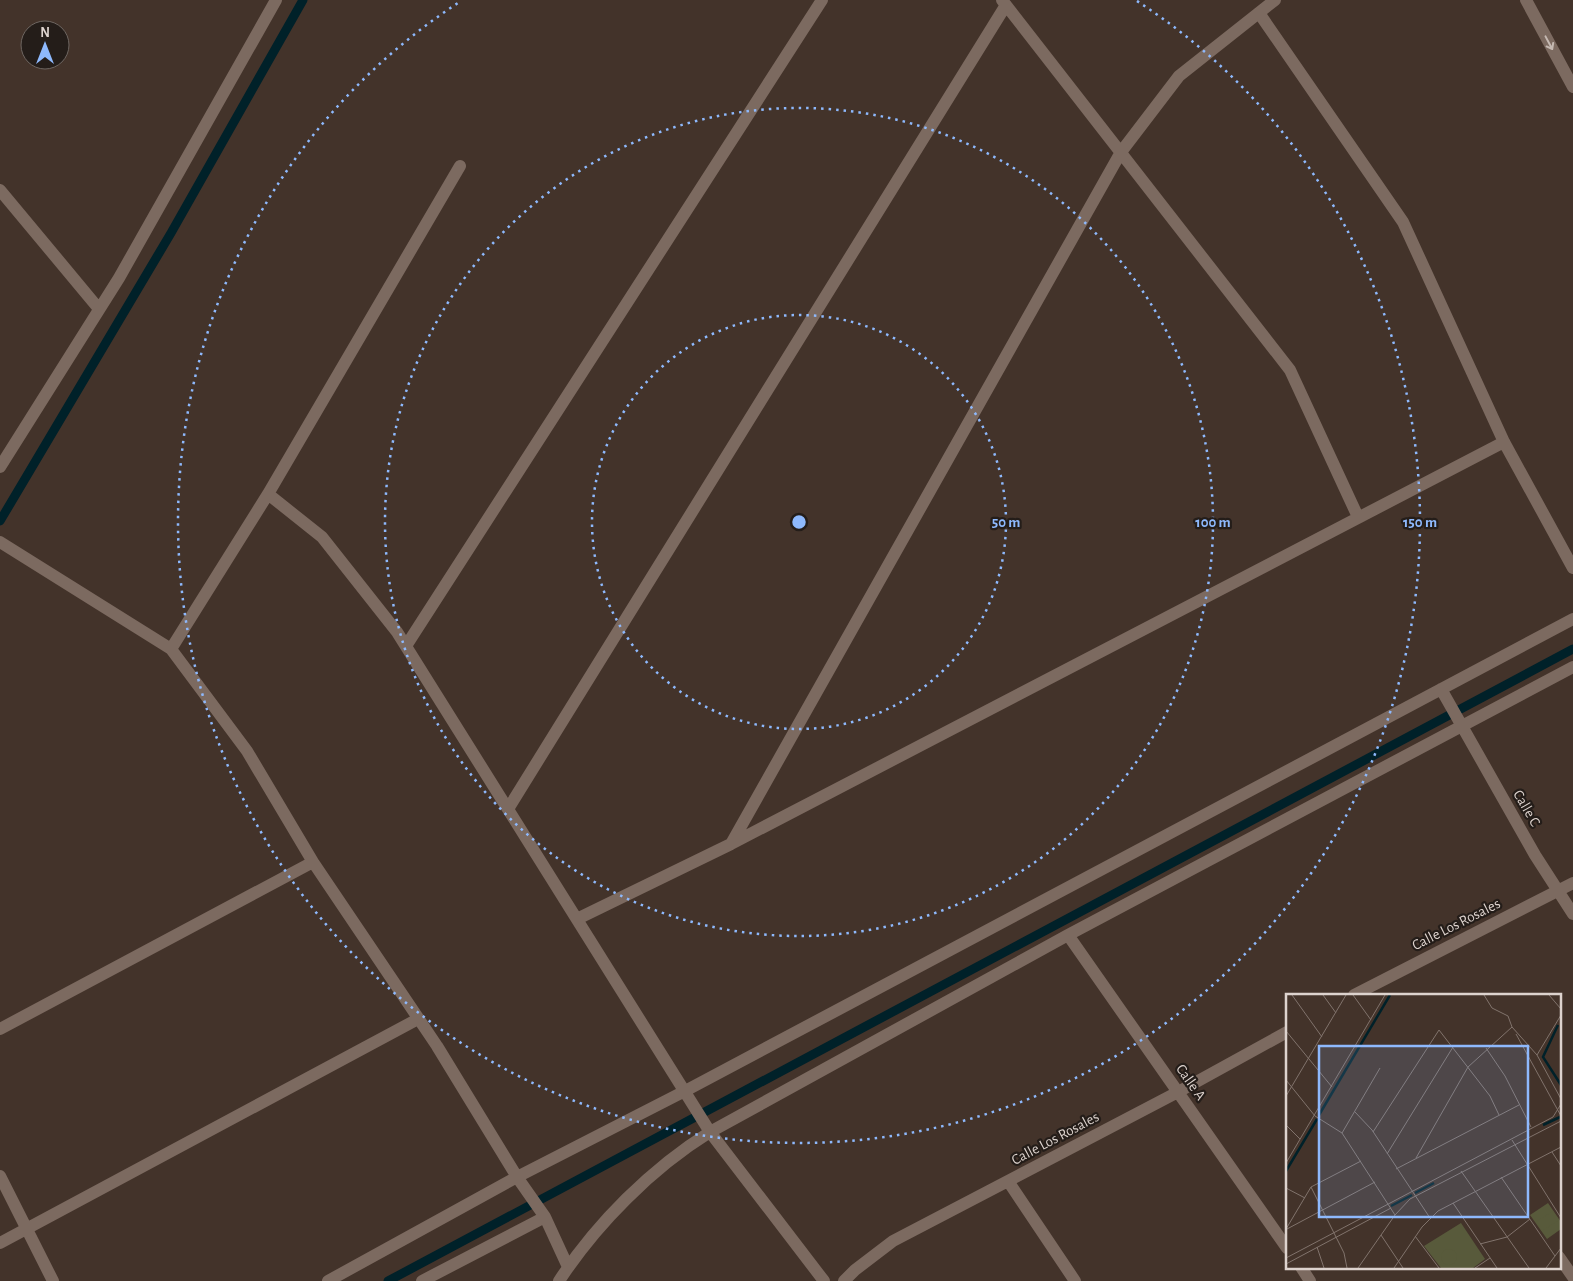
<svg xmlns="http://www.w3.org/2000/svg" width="1573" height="1281" font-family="'Alegreya Sans',sans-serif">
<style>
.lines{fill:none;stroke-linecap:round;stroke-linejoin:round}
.stream{stroke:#002129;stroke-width:9}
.minor{stroke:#7c6a60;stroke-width:12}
.oneway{stroke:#c5b9b2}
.ring{fill:none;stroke:#8eb9fd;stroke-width:2.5;stroke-dasharray:2.5 5}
.labels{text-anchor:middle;stroke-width:4.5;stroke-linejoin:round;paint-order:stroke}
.street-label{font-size:15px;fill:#ddd3ce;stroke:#241d19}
.inset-river{fill:none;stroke:#002129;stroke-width:2.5}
.inset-road{fill:none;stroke:#81736c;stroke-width:1}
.view{fill:#8eb9fd;fill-opacity:0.15;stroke:#8eb9fd;stroke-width:2.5}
.inset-edge{fill:none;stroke:#ddd3ce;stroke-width:2.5}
.centre{fill:#8eb9fd;stroke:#241d19;stroke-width:2.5}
.ring-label{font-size:15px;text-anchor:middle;font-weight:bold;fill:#8eb9fd;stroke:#241d19;stroke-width:4.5;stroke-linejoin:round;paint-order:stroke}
</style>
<rect width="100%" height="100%" fill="#43332a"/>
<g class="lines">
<path class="stream" d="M0 521 171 233 303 0
M388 1281 1573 649"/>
<path class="minor" d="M1002 0 1290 370 1358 517
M1526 0 1573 87
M1259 13 1403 222 1504 442 1573 568
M0 190 99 309
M0 467 119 278 276 0
M268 494 322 537 397 632 710 1132 824 1281
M0 542 171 649 247 751 313 862 437 1046 517 1177 545 1217 568 1267
M406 646 822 0
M171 649 268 494 460 166
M1441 689 1535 855 1573 914
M508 809 1006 5
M731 844 1121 152 1179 76 1275 0
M577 919 731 844 1504 442
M1068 935 1287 1248
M1354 995 1573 883
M0 1029 313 862
M0 1176 53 1281
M1008 1181 1075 1281
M0 1243 418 1019
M1559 1257 1573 1277
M1301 1267 1310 1281
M328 1281 517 1177 685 1091 1573 619
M422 1281 545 1217
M559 1281C596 1224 652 1168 710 1132L1068 935 1573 667
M844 1281 855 1270 893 1241 1178 1092 1287 1032"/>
</g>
<defs><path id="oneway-shaft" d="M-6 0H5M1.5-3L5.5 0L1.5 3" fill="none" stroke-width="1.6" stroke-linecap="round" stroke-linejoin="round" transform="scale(1.25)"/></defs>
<use class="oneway" href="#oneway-shaft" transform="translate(1549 43) rotate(62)"/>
<g class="ring">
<circle cx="799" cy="522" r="207"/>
<circle cx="799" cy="522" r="414"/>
<path d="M1137 1A621 621 0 1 1 461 1"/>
</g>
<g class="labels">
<g class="street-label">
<text transform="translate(1527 808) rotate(60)" y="5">Calle C</text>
<text transform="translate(1456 924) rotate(-27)" y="5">Calle Los Rosales</text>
<text transform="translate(1191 1082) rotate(55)" y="5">Calle A</text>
<text transform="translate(1055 1138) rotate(-28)" y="5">Calle Los Rosales</text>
</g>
</g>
<g transform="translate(1286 994)">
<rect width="275" height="275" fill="#43332a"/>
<path d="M262 209 275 228V235L261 245 244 221ZM175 229 199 265 187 274H155L138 252Z" fill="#585a3b"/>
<path d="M267 217 273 226 256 237 250 228ZM155 263a8 8 0 1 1 16 0a8 8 0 1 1-16 0Z" fill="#585a3b"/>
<path class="inset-river" d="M272 31 257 63 275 91M33 121 104 1M257 131 274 123M0 177 31 125M129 199 148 189M105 212 126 201"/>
<path class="inset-road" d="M6 1 36 43M37 1 50 19M67 1 85 26M198 1 206 14 222 22 226 33 251 61 275 105M263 1 275 15M0 37 46 93M230 40 275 122M200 54 219 82 245 133M251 61 275 21M0 86 29 122 56 139 109 221M0 102 60 1M69 118 86 136 144 224M0 131 14 145M87 138 153 36 204 102 213 121M56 139 94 74M226 146 275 224M266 158 275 172M101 160 167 53M130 164 182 73 226 33M0 169 99 1M110 175 233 111M175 177 243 274M215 183 269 262M25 193 58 259 61 274M0 194 19 204M167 209 211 274M0 235 25 193 75 167M1 235 89 188M95 241 117 274M129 242 153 274M194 250 221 243 244 225M31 253 38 274M0 264 267 123 275 110M0 270 105 214M72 274 109 221 124 205 275 127M108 274 136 233 152 217 275 153M189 274 204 264M260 274 275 254"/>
<path class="view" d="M33 52H242V223H33Z"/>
<rect width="275" height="275" class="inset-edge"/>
</g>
<circle cx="799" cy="522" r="8" class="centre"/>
<g class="ring-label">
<text x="1006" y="527">50 m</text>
<text x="1213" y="527">100 m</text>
<text x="1420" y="527">150 m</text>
</g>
<g transform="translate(45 45)"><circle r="24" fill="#241d19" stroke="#6e6661"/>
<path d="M0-4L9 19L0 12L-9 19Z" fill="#8eb9fd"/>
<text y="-8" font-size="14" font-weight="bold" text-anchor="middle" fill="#ddd3ce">N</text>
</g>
</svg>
